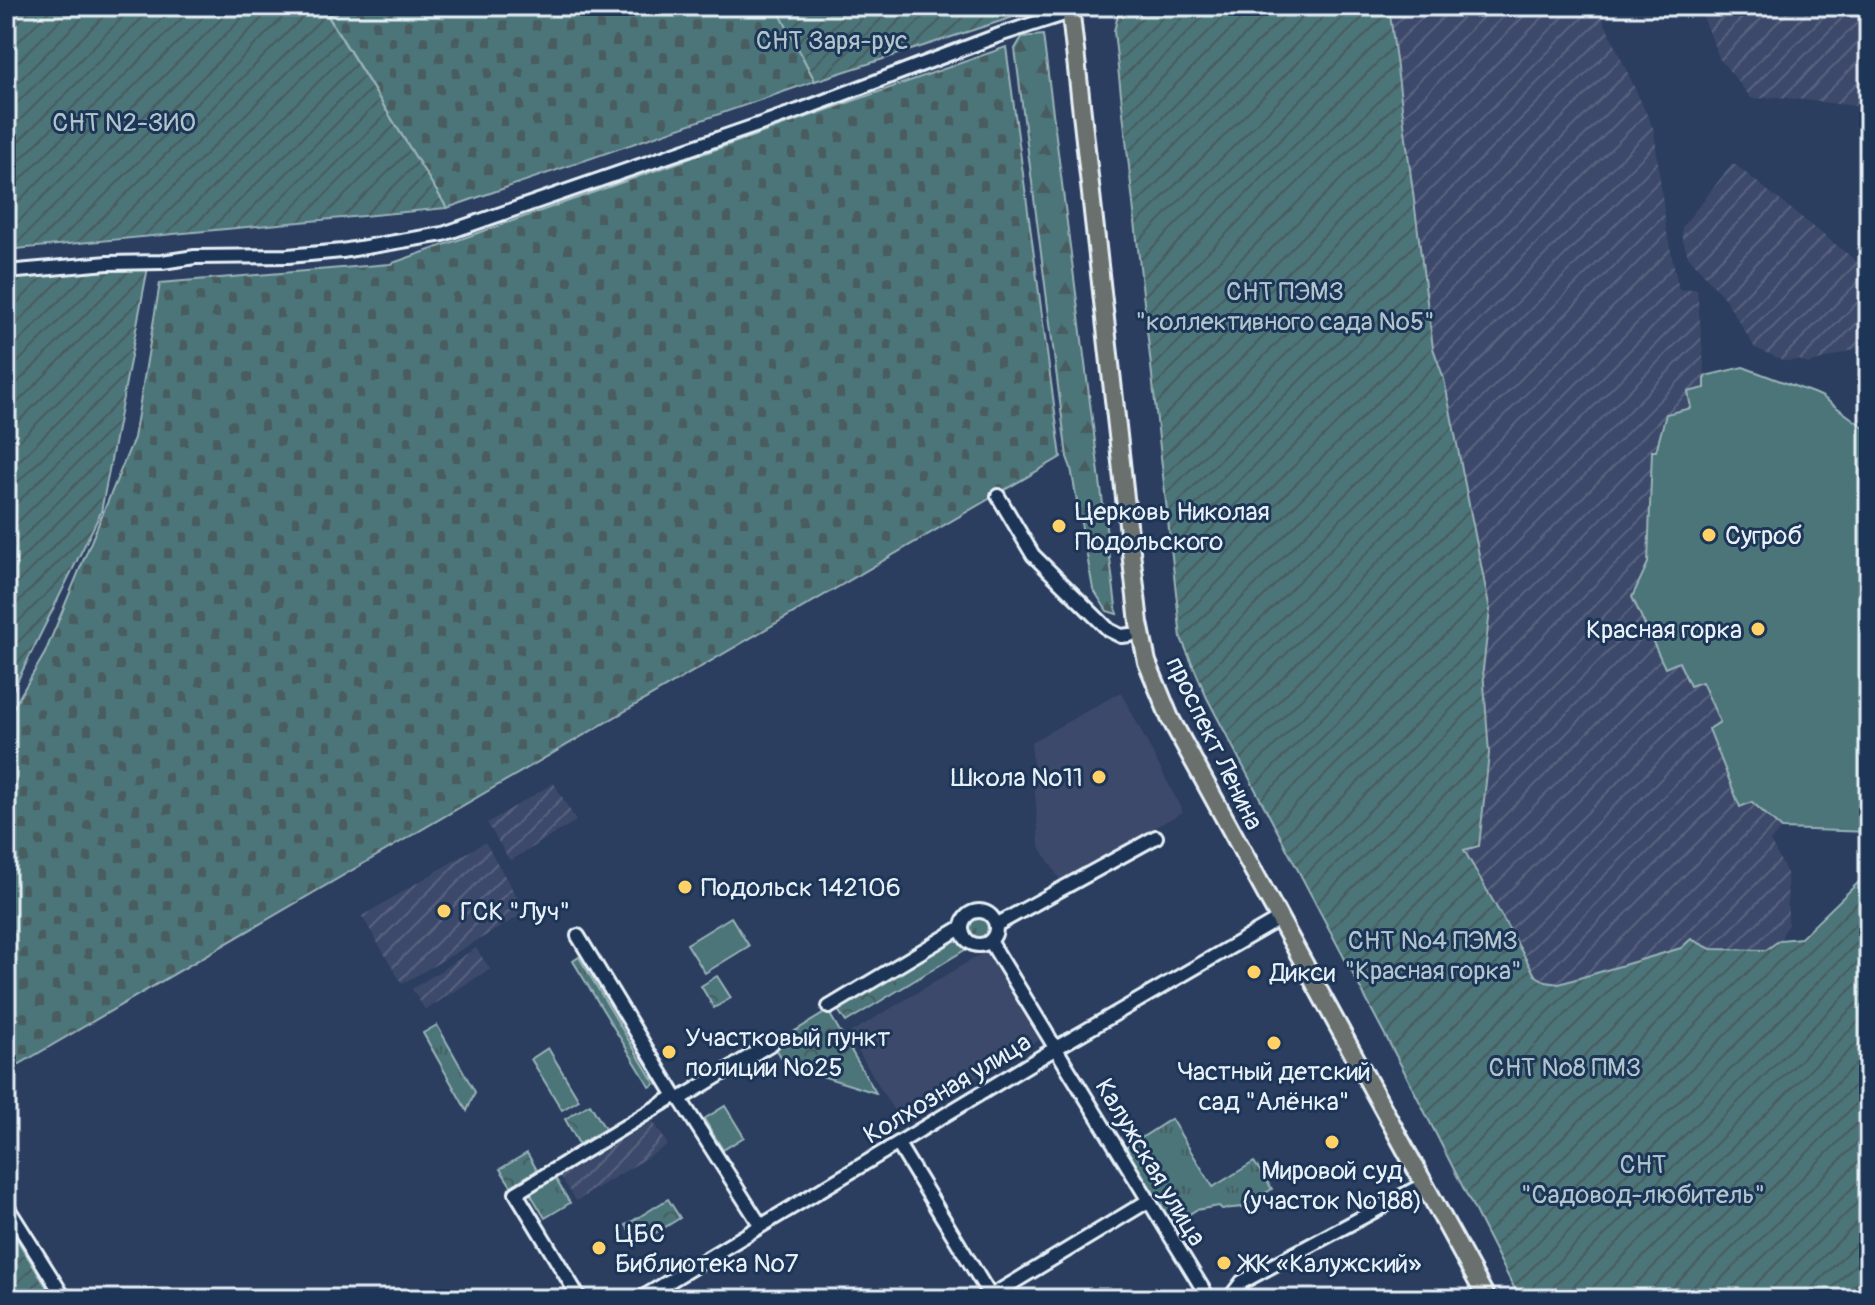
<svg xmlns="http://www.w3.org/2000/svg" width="1875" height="1305" font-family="Pangolin,sans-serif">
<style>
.built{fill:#3c496a}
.industrial{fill:url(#industrial-furrows)}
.grass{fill:url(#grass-tufts);stroke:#9ab3b8;stroke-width:2}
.forest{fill:url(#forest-firs);stroke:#9ab3b8;stroke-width:2}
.cemetery{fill:url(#cemetery-stones);stroke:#9ab3b8;stroke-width:2}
.park{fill:url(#park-crowns);stroke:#9ab3b8;stroke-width:2}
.garden{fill:url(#garden-furrows);stroke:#9ab3b8;stroke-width:2}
.pitch{fill:#4b7579;stroke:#9ab3b8;stroke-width:2}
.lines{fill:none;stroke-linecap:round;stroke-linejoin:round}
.minor-casing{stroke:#e8f1f8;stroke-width:18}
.major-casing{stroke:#e8f1f8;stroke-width:22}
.minor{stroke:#1d3557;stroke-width:12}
.major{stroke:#6b706d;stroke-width:16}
.poi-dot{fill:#ffd166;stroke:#1d3557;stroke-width:3}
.labels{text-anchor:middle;stroke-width:6;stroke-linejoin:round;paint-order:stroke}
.park-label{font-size:26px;fill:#b1c6cc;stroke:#1d3557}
.poi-label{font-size:26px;fill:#e8f1f8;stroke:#1d3557;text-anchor:start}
.street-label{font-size:26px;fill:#e8f1f8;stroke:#1d3557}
</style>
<defs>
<pattern id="industrial-furrows" width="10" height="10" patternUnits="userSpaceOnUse" patternTransform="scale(2)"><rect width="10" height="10" fill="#3c496a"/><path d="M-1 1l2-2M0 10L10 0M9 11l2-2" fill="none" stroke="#586480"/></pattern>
<pattern id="grass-tufts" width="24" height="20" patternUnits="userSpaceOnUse" patternTransform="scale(2)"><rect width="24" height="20" fill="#4b7579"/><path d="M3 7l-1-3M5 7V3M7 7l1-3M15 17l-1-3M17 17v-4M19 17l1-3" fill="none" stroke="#485c5f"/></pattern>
<pattern id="forest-firs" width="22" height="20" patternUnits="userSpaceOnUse" patternTransform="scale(2)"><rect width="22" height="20" fill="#4b7579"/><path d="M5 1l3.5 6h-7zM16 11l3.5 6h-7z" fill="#485c5f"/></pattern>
<pattern id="cemetery-stones" width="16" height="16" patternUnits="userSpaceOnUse" patternTransform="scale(2)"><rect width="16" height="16" fill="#4b7579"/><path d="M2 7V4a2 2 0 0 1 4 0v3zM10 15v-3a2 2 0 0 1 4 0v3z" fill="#485c5f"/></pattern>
<pattern id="park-crowns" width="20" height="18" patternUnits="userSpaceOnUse" patternTransform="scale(2)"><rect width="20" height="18" fill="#4b7579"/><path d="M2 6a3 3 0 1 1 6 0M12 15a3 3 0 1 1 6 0" fill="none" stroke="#485c5f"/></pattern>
<pattern id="garden-furrows" width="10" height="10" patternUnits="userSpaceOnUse" patternTransform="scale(2)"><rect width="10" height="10" fill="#4b7579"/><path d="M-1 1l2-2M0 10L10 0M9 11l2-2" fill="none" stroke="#485c5f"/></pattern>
</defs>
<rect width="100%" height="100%" fill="#2b3e60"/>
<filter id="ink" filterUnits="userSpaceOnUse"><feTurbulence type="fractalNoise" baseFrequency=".0125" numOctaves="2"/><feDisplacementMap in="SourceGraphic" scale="16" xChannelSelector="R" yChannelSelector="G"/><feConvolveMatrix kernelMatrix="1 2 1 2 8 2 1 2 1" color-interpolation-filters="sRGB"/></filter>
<g filter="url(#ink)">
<path class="built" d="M1121 692 1183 812 1060 880 1039 845 1031 742Z
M986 951 1039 1040 901 1123 848 1034Z"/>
<path class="industrial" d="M1389 6H1603L1602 17 1654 130 1666 228 1679 290 1697 289 1706 388 1656 451H1652L1648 563 1637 582 1679 662 1701 681 1720 722 1709 730 1740 807 1752 802 1782 829 1770 841 1787 873 1788 924 1780 940 1766 950 1710 949 1691 939 1681 947 1559 984 1546 982 1535 975 1464 850 1479 845 1489 754 1483 669 1490 610 1444 379 1433 348Z
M1699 6H1869V93L1855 106 1778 97 1752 99 1719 58Z
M1733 163 1869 271V337L1861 347 1809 364 1799 360 1785 361 1755 348 1725 299 1688 256 1682 238V227Z
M554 783 576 821 510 861 487 823Z
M485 842 521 904 518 917 402 984 362 916Z
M476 948 490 969 425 1010 412 989Z
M653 1121 668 1145 576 1201 561 1177Z"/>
<path class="grass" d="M968 928a11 11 0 1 1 22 0a11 11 0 1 1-22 0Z
M579 957 655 1084 650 1087 573 961Z
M437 1025 475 1092 467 1111 423 1033Z
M1171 1119 1213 1187 1254 1162 1272 1189 1243 1207 1222 1209 1219 1206 1196 1210 1170 1226 1124 1149Z
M555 1178 570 1203 545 1218 530 1193Z"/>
<path class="forest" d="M1043 35 1117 614 1107 611 1093 589 1071 468 1067 457 1015 49 1022 37Z"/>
<path class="cemetery" d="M359 6H776L815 81 447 208 327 14Z
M1006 47 1061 457 6 1072V720L45 653 134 438 160 283 390 264Z"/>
<path class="park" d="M958 933 968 948 846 1022 836 1007Z
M717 976 731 998 714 1008 701 986Z
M828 1011 876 1093 786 1065 775 1047 778 1045 777 1042Z
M590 1104 605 1129 579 1144 565 1119Z
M527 1153 537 1170 511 1186 500 1169Z
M668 1199 680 1218 638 1244 626 1225Z"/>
<path class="garden" d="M6 6H359L327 15 447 208 6 250Z
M776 6H1035V10L815 81Z
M1152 6H1389L1433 348 1444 379 1490 610 1483 669 1489 754 1479 846 1464 850 1535 975 1546 982 1559 984 1681 948 1691 939 1711 949 1766 950 1780 940 1801 938 1869 872V1299H1521L1511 1282 1403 1069 1207 698 1181 638 1114 31 1118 15Z
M149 262 101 512 6 704V268Z
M6 1222 54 1299H6Z"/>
<path class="pitch" d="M1743 367 1821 396 1869 431V832L1782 829 1752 802 1740 807 1709 729 1720 722 1702 682 1690 686 1679 662 1665 668 1632 597 1648 563 1652 451H1656L1666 414 1691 408 1688 392 1705 388V376Z
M731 917 749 946 705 973 687 944Z
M548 1048 579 1100 562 1110 531 1059Z
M725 1106 744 1137 723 1150 704 1119Z"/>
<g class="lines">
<defs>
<path id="minor" d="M6 272 108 263 162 262 195 257 288 256 342 251 443 234 798 111 1002 34 1061 15
M998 496 1033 555 1109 630 1121 636 1130 635
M962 928a17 17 0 1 1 34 0a17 17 0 1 1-34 0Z
M996 925 1156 837
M578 936 675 1096 680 1099 761 1226
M990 941 1209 1299
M829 1007 962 927
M680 1099 772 1043
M898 1144 992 1299
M6 1205 65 1299
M580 1299 516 1193 675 1096
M640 1299 1056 1048 1279 919
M986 1299 1148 1201
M1229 1299 1242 1282 1415 1189"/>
<path id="major" d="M1070 6 1139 623 1147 662 1170 718 1487 1299"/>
</defs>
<use href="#minor" class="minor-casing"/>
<use href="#major" class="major-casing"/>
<use href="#minor" class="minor"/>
<use href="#major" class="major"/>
</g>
</g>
<g class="poi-dot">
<circle cx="1059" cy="526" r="8"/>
<circle cx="1709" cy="535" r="8"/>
<circle cx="1758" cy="629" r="8"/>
<circle cx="1099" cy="777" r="8"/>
<circle cx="685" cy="887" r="8"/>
<circle cx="444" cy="911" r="8"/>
<circle cx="1254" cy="972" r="8"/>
<circle cx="1274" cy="1043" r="8"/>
<circle cx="669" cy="1052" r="8"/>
<circle cx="1332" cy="1142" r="8"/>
<circle cx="599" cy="1248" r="8"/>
<circle cx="1224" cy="1263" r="8"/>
</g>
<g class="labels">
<g class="park-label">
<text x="832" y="49">СНТ Заря-рус</text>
<text x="124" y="131">СНТ N2-ЗИО</text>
<text x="1285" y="300">СНТ ПЭМЗ<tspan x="1285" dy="30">"коллективного сада №5"</tspan></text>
<text x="1433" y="949">СНТ №4 ПЭМЗ<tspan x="1433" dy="30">"Красная горка"</tspan></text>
<text x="1565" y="1076">СНТ №8 ПМЗ</text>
<text x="1643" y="1173">СНТ<tspan x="1643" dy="30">"Садовод-любитель"</tspan></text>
</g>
<g class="poi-label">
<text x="1075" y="520">Церковь Николая<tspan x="1075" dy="30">Подольского</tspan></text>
<text x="1725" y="544">Сугроб</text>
<text x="1742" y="638" text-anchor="end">Красная горка</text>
<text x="1083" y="786" text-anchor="end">Школа №11</text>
<text x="701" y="896">Подольск 142106</text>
<text x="460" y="920">ГСК "Луч"</text>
<text x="1270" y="981">Дикси</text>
<text x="685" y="1046">Участковый пункт<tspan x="685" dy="30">полиции №25</tspan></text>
<text x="1274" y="1080" text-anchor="middle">Частный детский<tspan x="1274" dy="30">сад "Алёнка"</tspan></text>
<text x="1332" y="1179" text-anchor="middle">Мировой суд<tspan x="1332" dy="30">(участок №188)</tspan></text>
<text x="615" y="1242">ЦБС<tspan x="615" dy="30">Библиотека №7</tspan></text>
<text x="1240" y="1272">ЖК «Калужский»</text>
</g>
<g class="street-label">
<text transform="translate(1215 743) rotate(64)" y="9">проспект Ленина</text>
<text transform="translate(947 1088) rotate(-31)" y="9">Колхозная улица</text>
<text transform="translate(1151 1162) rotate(59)" y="9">Калужская улица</text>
</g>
</g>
<rect width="1875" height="1305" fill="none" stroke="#1d3557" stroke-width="32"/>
<rect x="16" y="16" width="1843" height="1273" fill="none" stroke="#e8f1f8" stroke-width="3" filter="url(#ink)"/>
</svg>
